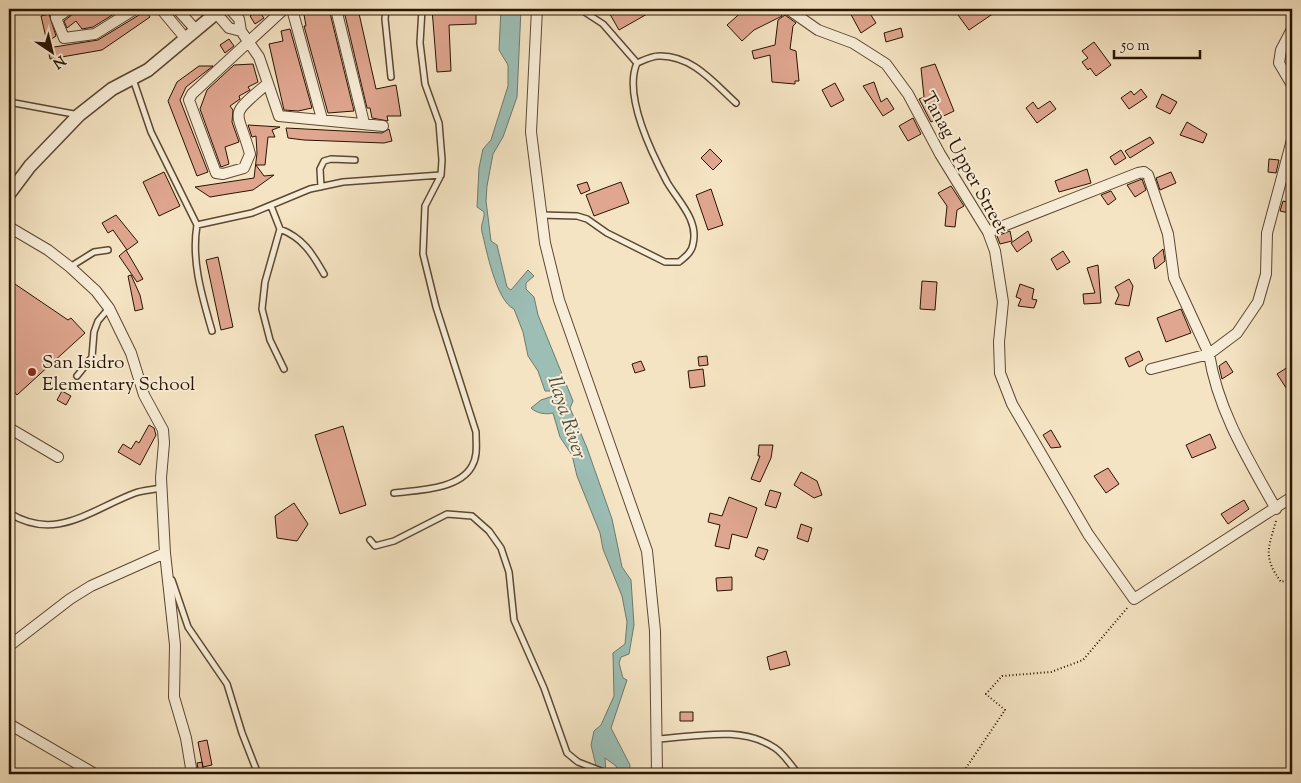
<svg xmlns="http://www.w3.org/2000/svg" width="1301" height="783" font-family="'Sorts Mill Goudy',serif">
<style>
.water{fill:#9cbeb5;stroke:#6e7a6d}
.building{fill:#e0a690;stroke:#291400}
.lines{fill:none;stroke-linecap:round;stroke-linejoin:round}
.service-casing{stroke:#5c4831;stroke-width:8}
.minor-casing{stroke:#5c4831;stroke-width:12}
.tertiary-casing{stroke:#5c4831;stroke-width:15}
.path{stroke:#291400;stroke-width:2;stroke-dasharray:1 2.5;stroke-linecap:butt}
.service{stroke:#f8edd8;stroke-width:5}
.minor{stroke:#f8edd8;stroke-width:10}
.tertiary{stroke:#f8edd8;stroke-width:12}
.poi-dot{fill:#8f2418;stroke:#f8edd8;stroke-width:2}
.labels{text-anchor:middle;stroke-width:4;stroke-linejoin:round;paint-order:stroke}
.street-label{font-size:19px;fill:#291400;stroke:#f8edd8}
.poi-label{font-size:19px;fill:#291400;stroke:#f8edd8;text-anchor:start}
.water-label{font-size:20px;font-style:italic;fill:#51503f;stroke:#f8edd8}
</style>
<rect width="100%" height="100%" fill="#f5e4c3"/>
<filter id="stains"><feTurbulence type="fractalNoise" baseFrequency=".004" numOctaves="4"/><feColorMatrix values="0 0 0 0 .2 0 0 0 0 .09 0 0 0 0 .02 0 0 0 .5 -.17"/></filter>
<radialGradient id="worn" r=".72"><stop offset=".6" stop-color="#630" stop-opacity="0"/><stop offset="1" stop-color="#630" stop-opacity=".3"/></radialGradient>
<path class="water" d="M501 9H521L517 97 503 137 493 154 487 186 486 201 491 241 497 245 507 287 511 290 528 270 534 276 526 283V289L534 297 538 315 573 401 570 408 587 448 612 519 622 567 631 580 634 625 629 654 621 657 619 663 623 678 627 680 611 728 630 765 629 774H620L616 766 605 758 606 774H598L591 745 594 731 601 725 614 696 613 653 625 644 627 622 622 596 603 549 600 533 577 476 572 455 560 437 553 413C546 415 536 413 531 408L541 400 556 395 551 391H545L538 371 528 356 523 332 514 309C496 301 486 248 482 232 480 224 485 219 484 212L477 207 479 168 483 149 491 140 508 86V65L499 50Z"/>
<path class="building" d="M76 9H122L93 27 82 29 76 21 67 28 64 21 73 14Z
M142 9H145L150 17 102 50 50 59 48 48 98 40 139 15Z
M303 9H314V13L329 9 354 111 328 113 304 26H306Z
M358 9 376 89 396 85 401 116H387L388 121 372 118 370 108H367L344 11Z
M432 9H476V24L449 25 451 71 437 72Z
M607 9H656L619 30Z
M745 9H780L782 16 754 30 742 41 727 25Z
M848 9H867L876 23 861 33Z
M967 9H1000L969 30 958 15Z
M258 10 264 18 255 24 250 16Z
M49 14 56 36 47 42 41 16Z
M785 15 796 23 793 26 790 49 796 51 799 81H795V84L772 82 770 55 754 59 752 51 775 45 778 20Z
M901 28 903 37 886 42 884 33Z
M290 29 312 108 298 111 284 110 269 44 283 41 281 31Z
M229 39 234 46 225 53 220 45Z
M1094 42 1111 65 1096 76 1090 68 1088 70 1082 62 1088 58 1082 51Z
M253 64 258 82 248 87 250 90 239 96 240 99 230 106 233 110 232 122 239 142 225 147 229 164 221 167 200 109 207 90 234 65Z
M935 64 954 111 931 122 919 99 924 97 921 68Z
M199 66H213L186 87 180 100 208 172 197 176 168 101 177 82Z
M874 82 881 102 887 98 894 109 883 116 863 86Z
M835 83 844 100 831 107 822 90Z
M1141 89 1147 97 1129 109 1121 98 1131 91 1134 95Z
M1162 94 1177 102 1170 114 1156 107Z
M1050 101 1056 109 1037 123 1026 108 1033 102 1038 109Z
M913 118 921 134 908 141 899 126Z
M1187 122 1207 134 1203 143 1180 135Z
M248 125 280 127 272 130 275 137H268L265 165H256L264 176 274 175 253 190 228 194 210 197 195 187 254 178 257 153 256 136 252 137Z
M286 128 382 133 389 129 392 141 384 143 304 140 288 138Z
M1150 137 1154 143 1130 158 1125 151Z
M710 149 722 161 713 170 701 158Z
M1121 150 1126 158 1115 165 1110 157Z
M1269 159 1279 160 1276 173 1268 172Z
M1087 169 1091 183 1059 192 1055 181Z
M164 172 180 206 159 216 143 182Z
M1171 172 1176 183 1160 190 1156 178Z
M1142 179 1146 190 1135 197 1127 185Z
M587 182 590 190 581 194 577 185Z
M621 182 629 203 594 216 586 195Z
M951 186 964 206 957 210 955 227 945 226 947 206 938 193Z
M711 189 723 225 708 230 696 195Z
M1111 191 1116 199 1108 205 1101 195Z
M1283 201 1291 203 1289 213 1280 211Z
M116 215 138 242 127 250 113 230 108 233 102 223Z
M1010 231 1012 241 1000 244 997 236Z
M1028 231 1032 241 1017 252 1011 243Z
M1163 249 1165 261 1155 269 1153 258Z
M126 250 143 279 137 282 119 256Z
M1063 251 1070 262 1057 270 1051 259Z
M218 257 233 327 221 330 206 260Z
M1098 265 1101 303 1084 304 1083 294 1095 293 1087 268Z
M131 275 140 295 143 309 135 311 128 276Z
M1129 279 1133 286 1129 306 1115 304 1119 295 1115 287Z
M9 280 68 320 71 318 85 333 17 395 9 385V339L14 332 9 329Z
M922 281 937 282 935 310 920 309Z
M1020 284 1034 289 1032 299 1037 300 1034 308 1018 306 1021 299 1016 297Z
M1181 309 1191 333 1166 342 1157 318Z
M1139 351 1143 360 1129 367 1125 358Z
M707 356 708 365 699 366 698 357Z
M641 361 645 370 635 373 632 364Z
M1226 361 1233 372 1222 379 1219 366Z
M1288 367 1292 374V397L1277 374Z
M703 369 705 386 690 388 688 371Z
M62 391 71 396 66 405 57 400Z
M149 425 154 428 156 435 140 465 118 452 123 444 131 449 136 441 139 443Z
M343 426 366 505 340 514 315 435Z
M1051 430 1061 447 1051 448 1043 435Z
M1210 434 1216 448 1192 458 1186 445Z
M759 445H773L771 458 760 482 751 479 760 456H758Z
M1108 468 1119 484 1106 493 1094 476Z
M801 472 817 481 822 495 814 498 794 485Z
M770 490 781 493 776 508 765 505Z
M729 497 757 508 747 538 732 534 729 549 715 546 720 525 708 522 710 513 722 516Z
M1244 500 1249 509 1228 524 1221 514Z
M294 503 308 524 297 541 277 538 275 516Z
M801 524 812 528 808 542 797 538Z
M758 547 768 550 764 560 755 556Z
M732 577V590L717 591 716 578Z
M786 651 790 665 770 670 767 657Z
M680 712H693V721H680Z
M207 740 212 765 203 767 198 742Z
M202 762 204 774H199L197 763Z"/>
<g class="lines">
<defs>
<path id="service" d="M386 9 385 19 391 77
M580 9 603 24 637 63
M133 79 151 132 197 225C191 261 202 296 212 331
M9 102 79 115
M321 187 320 169 324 161 331 159 355 160
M271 206 280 229 265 282 262 309 270 340 284 369
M541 215 577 216 587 219 607 233 665 262H679C685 257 692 252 693 244 699 220 678 201 667 182 651 152 623 95 637 63 644 60 652 56 659 56 692 55 714 83 736 103
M197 225 252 213 310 189 343 182 441 175
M280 229C303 238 312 253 324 274
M70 267 94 252 108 250
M77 376 92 357 94 332 98 321 109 308
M394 493C417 490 459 490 472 466 478 456 476 444 476 432L436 307 423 254 425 206 441 175 442 160 439 123 425 84 420 43 422 9
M9 513C56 542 90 510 135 493 143 490 152 490 161 488
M370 540 375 546 394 541 447 514 472 516 489 531 501 548 509 572 514 620 544 688 567 753 578 762 609 774
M172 580 188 627 227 684 242 733 258 774
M657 739C695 737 741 725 775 748 784 754 791 765 798 774"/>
<path id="minor" d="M56 9V18L64 38 95 34 135 9
M161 9 186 39
M177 9 196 30
M230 9 239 19 241 31 259 57 279 116 383 126
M292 9 322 119
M336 9 364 123
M537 9 531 132 545 243 559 300 647 551 655 631 657 774
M788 9 818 30 853 43 886 64 908 94 940 154 988 232 995 251 1003 302 999 342 1000 373 1012 404 1088 534 1134 599 1292 497
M216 13 229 28 241 31
M56 18 69 9
M1292 29 1281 50 1279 63 1292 85
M267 84C227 118 237 107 250 154L244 168 223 174 216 173 189 100 192 94 284 9
M9 227 48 250 70 267 96 291 109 308 131 353 144 395 163 430 164 443 161 478 165 553 175 645 174 697 186 738 192 774
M988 232 1138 173 1144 172 1148 175 1168 234 1174 278 1209 354 1151 369
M9 428 58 457
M1276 509C1248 459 1218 411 1209 354L1237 333 1258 302 1266 274 1267 233 1292 140
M9 646 70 599 91 586 165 553
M9 724 95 774"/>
<path id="tertiary" d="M9 194 30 166 79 115 112 89 148 70 221 9"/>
</defs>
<use href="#service" class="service-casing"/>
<use href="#minor" class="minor-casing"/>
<use href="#tertiary" class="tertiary-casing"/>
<path class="path" d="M1276 521C1268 549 1263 557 1281 582L1292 579
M962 774 1005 710 986 694 1002 676 1051 672 1083 660 1128 607"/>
<use href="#service" class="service"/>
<use href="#minor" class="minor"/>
<use href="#tertiary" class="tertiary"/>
</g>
<circle class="poi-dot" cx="32" cy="372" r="5"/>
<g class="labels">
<g class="street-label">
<text transform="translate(966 162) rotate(61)" y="7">Tanag Upper Street</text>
</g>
<g class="poi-label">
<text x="42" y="368">San Isidro<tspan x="42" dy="22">Elementary School</tspan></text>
</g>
<g class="water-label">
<text transform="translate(568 417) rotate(72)" y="7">Ilaya River</text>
</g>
</g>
<rect width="1301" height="783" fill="none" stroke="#f5e4c3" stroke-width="30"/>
<rect x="10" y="10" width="1281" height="763" fill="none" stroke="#291400" stroke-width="2.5"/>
<rect x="15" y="15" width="1271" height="753" fill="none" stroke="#291400"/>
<g transform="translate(52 52) rotate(145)" stroke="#f8edd8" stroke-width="4" paint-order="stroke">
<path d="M0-4L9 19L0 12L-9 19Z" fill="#291400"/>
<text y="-8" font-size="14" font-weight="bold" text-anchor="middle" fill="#291400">N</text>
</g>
<path d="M1114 50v8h86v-8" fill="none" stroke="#291400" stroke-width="2.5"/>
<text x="1121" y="50" font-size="15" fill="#291400" stroke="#f8edd8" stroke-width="4" paint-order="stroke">50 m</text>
<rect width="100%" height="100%" filter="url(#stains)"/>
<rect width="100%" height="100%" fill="url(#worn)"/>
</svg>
